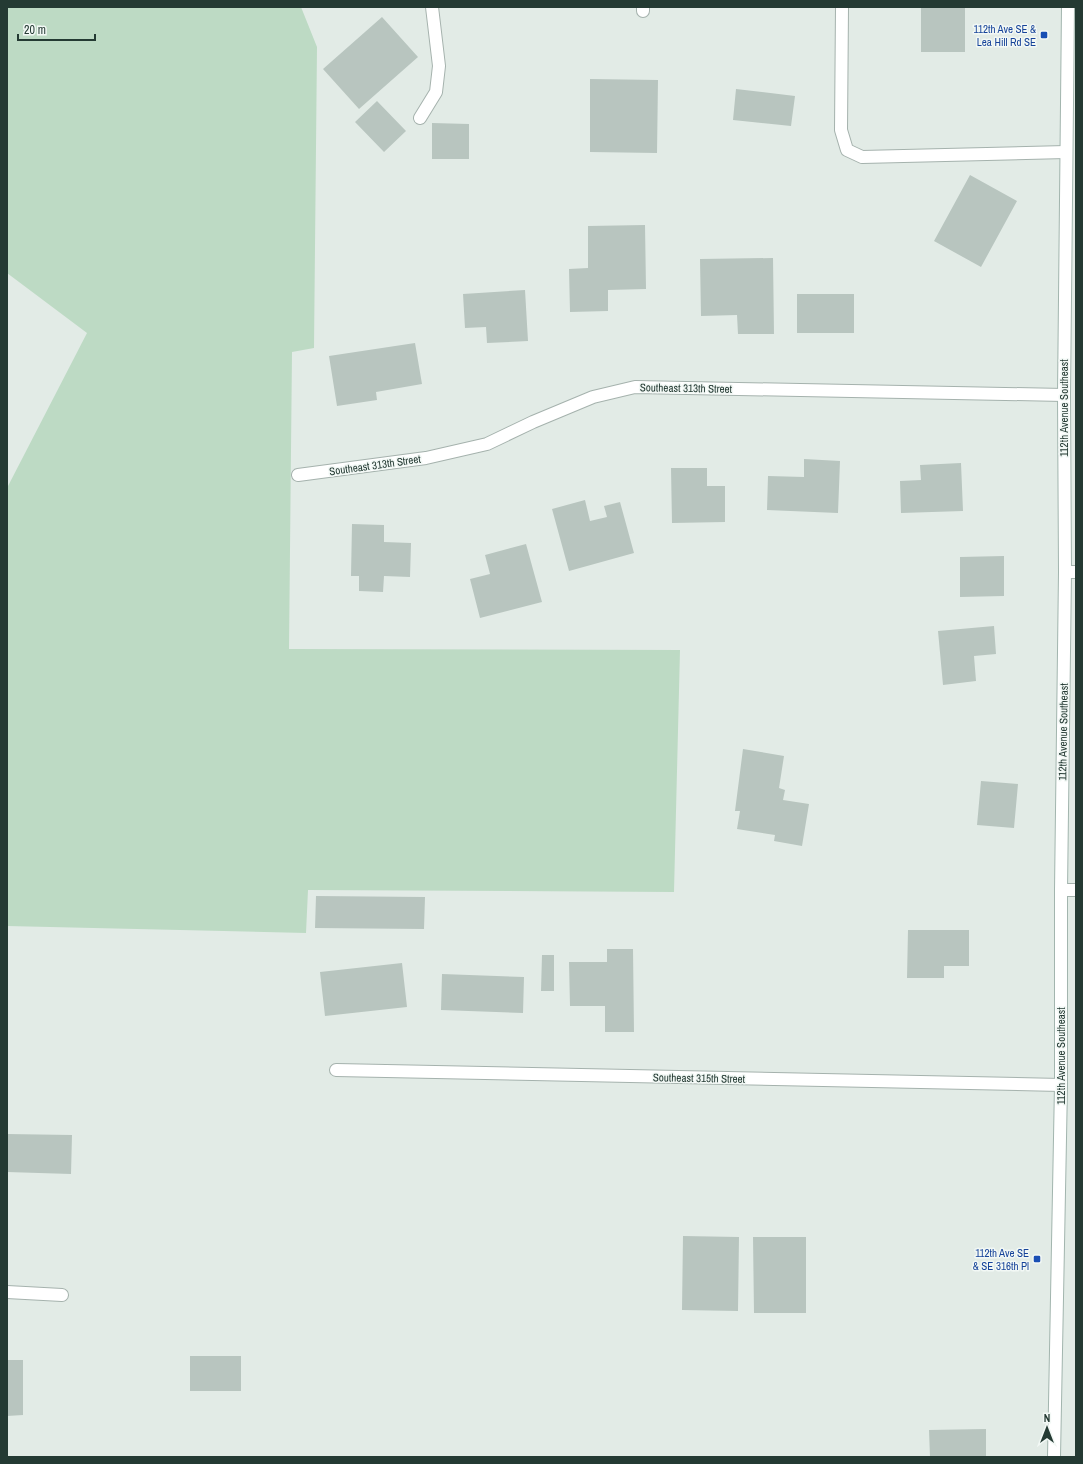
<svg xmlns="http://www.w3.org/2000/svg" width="1083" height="1464" font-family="'Archivo Narrow',sans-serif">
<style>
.green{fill:#bddac4}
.building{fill:#b8c5bf}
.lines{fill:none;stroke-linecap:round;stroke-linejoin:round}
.lane-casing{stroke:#a5b2ad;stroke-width:14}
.street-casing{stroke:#a5b2ad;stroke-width:14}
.secondary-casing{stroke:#a2b5ae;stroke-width:14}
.lane{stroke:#fff;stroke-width:12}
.street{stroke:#fff;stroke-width:12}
.secondary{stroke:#fff;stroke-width:12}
.transit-dot{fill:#1a4fb4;stroke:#f2f8f5;stroke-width:1.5}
.labels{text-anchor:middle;stroke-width:3;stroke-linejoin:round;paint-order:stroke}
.transit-label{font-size:11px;fill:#164399;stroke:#f2f8f5;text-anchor:end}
.street-label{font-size:11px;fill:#243a33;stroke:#f2f8f5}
</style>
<rect width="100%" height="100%" fill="#e2ebe6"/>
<path class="green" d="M7 7H301L317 47 314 348 292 352 289 649 680 650 674 892 308 890 306 933 7 926V488L87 333 7 273Z"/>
<path class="building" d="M921 7H965V52H921Z
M382 17 418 57 359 109 323 69Z
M590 79 658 80 657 153 590 152Z
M736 89 795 96 791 126 733 120Z
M377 101 406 131 384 152 355 122Z
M432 123 469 124V159H432Z
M970 175 1017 201 981 267 934 241Z
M645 225 646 289 608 290V311L570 312 569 269 588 268V226Z
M773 258 774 334H738L737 315 701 316 700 259Z
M525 290 528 341 487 343 486 327 465 328 463 294Z
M797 294H854V333H797Z
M415 343 422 384 376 392 377 400 337 406 329 356Z
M804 459 840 461 838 513 767 510 768 476 804 477Z
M961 463 963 511 901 513 900 481 921 480 920 465Z
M671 468H707V486H725V522L672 523Z
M585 500 590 521 607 517 604 506 620 502 634 553 569 571 552 509Z
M352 524 384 525V542L411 543 410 577 384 576 383 592 359 591V576H351Z
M526 544 542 602 480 618 470 579 490 574 485 555Z
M1004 556V596L960 597V557Z
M994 626 996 654 974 656 976 681 943 685 938 631Z
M743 749 784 756 779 788 785 790 783 800 809 804 802 846 774 841 775 835 737 829 740 811H735Z
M981 781 1018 784 1014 828 977 825Z
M316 896 425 897 424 929 315 928Z
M908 930H969V966H944V978H907Z
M607 949H633L634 1032H605V1006H570L569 962H607Z
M542 955H554V991H541Z
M402 963 407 1007 325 1016 320 972Z
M442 974 524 977 523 1013 441 1010Z
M7 1134 72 1135 71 1174 7 1172Z
M683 1236 739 1237 738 1311 682 1310Z
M753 1237H806V1313H754Z
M190 1356H241V1391H190Z
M7 1360H23V1415L7 1416Z
M986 1429V1457H930L929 1430Z"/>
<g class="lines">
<defs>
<path id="lane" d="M842 7 841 130 847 150 862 157 1066 152
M420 118 436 92 439 66 432 7"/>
<path id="street" d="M643 7V11
M298 475 426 458 487 444 533 422 593 397 635 387 1064 395
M1065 572H1076
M1061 890H1076
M336 1070 1061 1085
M7 1292 62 1295"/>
<path id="secondary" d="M1054 1457 1061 1085V890L1065 572 1064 395 1068 7"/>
</defs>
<use href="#lane" class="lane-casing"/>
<use href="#street" class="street-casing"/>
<use href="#secondary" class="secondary-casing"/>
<use href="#lane" class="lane"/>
<use href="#street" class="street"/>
<use href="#secondary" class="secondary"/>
</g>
<g class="transit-dot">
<rect x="1040" y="31" width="8" height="8" rx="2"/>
<rect x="1033" y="1255" width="8" height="8" rx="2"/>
</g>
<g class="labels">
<g class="transit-label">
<text x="1036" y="33">112th Ave SE &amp;<tspan x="1036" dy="13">Lea Hill Rd SE</tspan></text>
<text x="1029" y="1257">112th Ave SE<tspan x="1029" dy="13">&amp; SE 316th Pl</tspan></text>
</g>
<g class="street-label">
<text transform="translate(686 388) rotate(1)" y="4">Southeast 313th Street</text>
<text transform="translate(1064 408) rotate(-90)" y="4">112th Avenue Southeast</text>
<text transform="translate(375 465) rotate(-8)" y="4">Southeast 313th Street</text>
<text transform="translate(1063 732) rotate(-89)" y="4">112th Avenue Southeast</text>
<text transform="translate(1061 1056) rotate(-90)" y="4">112th Avenue Southeast</text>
<text transform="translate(699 1078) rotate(1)" y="4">Southeast 315th Street</text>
</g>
</g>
<rect width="1083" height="1464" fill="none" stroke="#243a33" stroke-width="16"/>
<g transform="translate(1047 1428)" stroke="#f2f8f5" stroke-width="3" paint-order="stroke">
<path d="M0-3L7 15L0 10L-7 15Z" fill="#243a33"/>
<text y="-6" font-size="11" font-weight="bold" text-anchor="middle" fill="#243a33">N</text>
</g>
<path d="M18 34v6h77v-6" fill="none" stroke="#243a33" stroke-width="2"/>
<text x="24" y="34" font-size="12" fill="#243a33" stroke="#f2f8f5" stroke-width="3" paint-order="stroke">20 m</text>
</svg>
